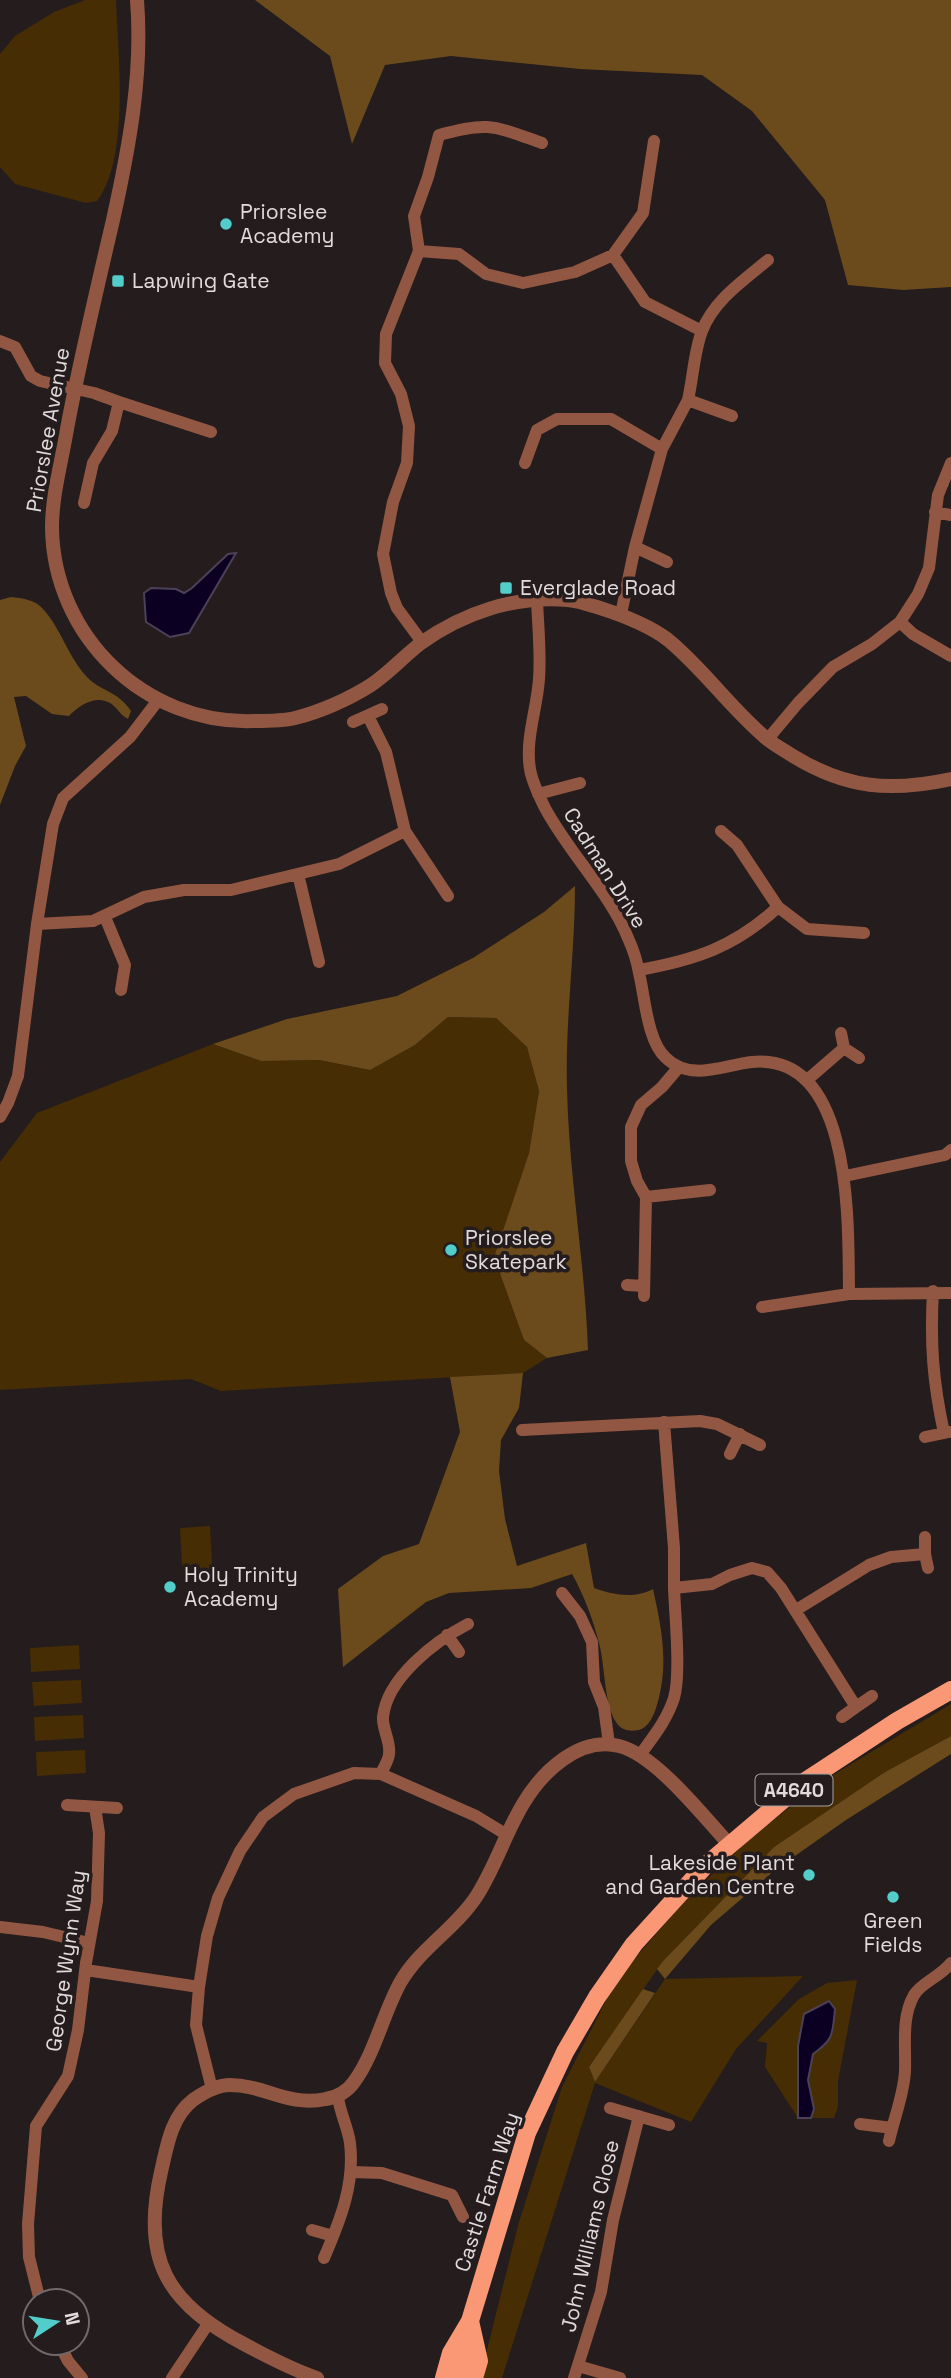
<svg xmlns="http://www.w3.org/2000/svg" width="951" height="2378" font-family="'Space Grotesk',sans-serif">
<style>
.green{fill:#462d03}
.forest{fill:#6b4b1b}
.water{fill:#0b0021;stroke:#4b4259;stroke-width:2}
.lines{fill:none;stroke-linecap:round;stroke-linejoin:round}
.minor{stroke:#925742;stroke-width:12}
.tertiary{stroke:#925742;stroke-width:14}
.primary{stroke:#fa9775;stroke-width:18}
.poi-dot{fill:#53cdca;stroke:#241c1d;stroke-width:2.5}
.labels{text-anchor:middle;stroke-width:7;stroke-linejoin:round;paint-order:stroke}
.shield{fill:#241c1d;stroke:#a8a2a3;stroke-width:2}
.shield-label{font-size:19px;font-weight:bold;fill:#e1dbdc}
.poi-label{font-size:21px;fill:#e1dbdc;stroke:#241c1d;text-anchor:start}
.street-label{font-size:21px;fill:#e1dbdc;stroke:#241c1d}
</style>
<rect width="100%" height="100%" fill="#241c1d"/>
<path class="green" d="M85 0H116C118 53 130 158 97 201L86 203 15 184 0 167V54L15 36 54 12Z
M448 1017 496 1018 527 1047 539 1091 529 1153 494 1257 524 1340 547 1358 523 1373 221 1391 191 1379 0 1390V1162L37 1113 213 1044 261 1061 319 1060 370 1070 415 1045Z
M210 1526 213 1582 183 1584 180 1528Z
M79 1645 80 1669 31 1672 30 1648Z
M81 1680 82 1703 34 1706 32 1682Z
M951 1704V1736L885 1772 774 1847 663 1961 589 2067 595 2082 665 1979 803 1976 736 2049 691 2122 595 2083 502 2378H480L519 2222 562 2087 617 1979 688 1897 751 1838 823 1781Z
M83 1715 84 1738 35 1741 34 1717Z
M85 1750 86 1773 37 1776 36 1752Z
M857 1980 838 2081V2107L834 2118H811L814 2109 808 2080 813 2054C838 2036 835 2029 829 2001L804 2014 798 2046V2118L765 2067 767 2043 757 2041 799 1999 827 1983Z"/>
<path class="forest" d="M255 0H951V287L903 290 848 285 825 200 752 111 702 75 580 69 451 56 385 65 352 144 330 56Z
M11 597C22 598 35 600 42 608 60 626 69 659 88 678 102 692 118 691 131 711L128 719C121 715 120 712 115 707 100 692 80 704 69 716L52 714 26 696 14 697 26 746 15 766 0 805V600Z
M575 886C575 954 565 1021 567 1089 569 1176 585 1263 588 1350L547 1358 524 1340 494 1257 529 1153 539 1091 527 1047 496 1018 448 1017 415 1045 370 1070 319 1060 261 1061 213 1044 287 1019 397 996 473 958 544 912Z
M523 1373 519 1408 501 1440 499 1471 505 1519 517 1566 586 1543 594 1588C613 1595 635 1599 653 1589 662 1630 669 1664 657 1705 654 1715 649 1727 639 1730 629 1732 621 1730 616 1722 604 1705 605 1664 599 1643 593 1620 584 1595 572 1574L531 1588 449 1593 426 1602 343 1667 338 1589 383 1556 419 1544 460 1432 450 1377Z
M951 1736V1754L846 1820 775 1870 711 1925 665 1979 657 1969 663 1961 774 1847 885 1772Z
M643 1989 655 1993 595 2082 589 2067Z"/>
<path class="water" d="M236 553 189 633 170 637 146 622 144 593 151 588 176 589 184 593 192 588 228 554Z
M829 2001 835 2009C832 2034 835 2038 813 2054L808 2080 814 2109 811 2118H798V2046L804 2014Z"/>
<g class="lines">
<path class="minor" d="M419 251 459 254 486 274 523 283 575 272 613 255 643 213 654 141
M613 255 645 302 702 331
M0 341 15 347 31 376 40 381 94 393 119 402
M732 416 688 400C693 378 694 352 702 331 714 300 744 280 768 260
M662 449 635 547 667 562
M525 463 537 430 557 419H611L662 449 688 400
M951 463 938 495 929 568 918 594 900 622 913 634 951 656
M84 503 93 463 112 431 119 402 211 432
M935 512 951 515
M537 600C538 626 541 653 539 679 537 709 525 739 530 769 532 782 539 796 545 808 569 853 610 893 628 938 633 949 637 961 639 973 645 997 647 1041 666 1058 691 1082 723 1065 752 1062 855 1052 848 1229 849 1294L951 1293
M621 614 635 547
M422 642 397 608 391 593 383 554 393 502 407 463 409 426 401 394 385 363 386 334 419 251 414 216 428 177 439 135C489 121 494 126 542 143
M353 722 382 709
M767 740 798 703 833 667 872 644 900 622
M538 794 580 783
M405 831 448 896
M721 831 737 845 778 907 807 929 864 933
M298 874 319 962
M105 917 125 965 121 990
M37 924 93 921 144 897 184 890H231L339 864 405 831 386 752 368 716
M639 970C695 960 735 947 778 907
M841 1033 844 1048
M807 1080 844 1048 859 1058
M0 1117 8 1103 18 1076 37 924 53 824 63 798 130 737 159 699
M845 1176 945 1155 951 1150
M646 1197 710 1190
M627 1285 644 1286
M933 1291C930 1344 933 1382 944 1433
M644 1296 646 1197 637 1181 631 1161V1127L641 1105 662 1087 679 1067
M762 1307 849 1294
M664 1422 674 1548V1588
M522 1430 700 1421 717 1424 760 1445
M925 1437 949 1432
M730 1454 740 1434
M925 1537V1554
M562 1593 580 1616 592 1642 594 1682 604 1707 609 1744
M796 1610 869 1565 891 1557 925 1554 928 1568
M447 1635 459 1652
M856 1707 872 1696
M640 1755C653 1737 667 1720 674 1698 681 1675 675 1615 674 1588L712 1584 730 1575 752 1568 767 1572 781 1588 856 1707 842 1717
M381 1774C383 1768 389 1760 389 1754 391 1742 382 1729 383 1717 387 1678 435 1641 468 1624
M67 1805 117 1808
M0 1927 43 1932 89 1943
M86 1970 199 1987
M212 2089 196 2025 199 1987 207 1936 218 1898 240 1851 263 1817 294 1794 354 1773 381 1774 476 1816 507 1835
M610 2108 669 2125
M860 2124 892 2128
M889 2141C894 2118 904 2094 905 2071 906 2046 901 2018 914 1995 922 1982 940 1977 951 1963
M352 2172 382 2173 452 2195 463 2217
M312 2230 333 2236
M324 2258C340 2221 355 2184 350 2143 348 2128 340 2113 338 2097
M40 2301 29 2257 28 2224 36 2126 68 2076 78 2030 86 1963 97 1901 99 1833 95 1807
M59 2343 68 2361 82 2378
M578 2366 620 2378
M172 2378 208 2324
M574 2378 601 2292 613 2220 639 2116"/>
<path class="tertiary" d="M137 0C143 74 129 148 113 220 97 289 80 359 67 429 62 460 52 495 52 527 53 636 145 725 254 721 267 721 283 721 295 718 320 712 349 699 371 685 389 673 404 656 421 643 463 613 516 595 568 600 579 601 590 605 600 608 622 615 648 625 667 639 703 668 730 708 766 738 774 745 784 750 793 756 847 789 891 792 951 779
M317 2378C291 2369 268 2357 244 2344 167 2304 141 2259 161 2172 167 2146 171 2117 193 2100 203 2093 218 2085 230 2085 265 2085 287 2107 326 2099 337 2097 347 2092 354 2082 375 2053 383 2014 400 1983 419 1949 455 1929 476 1897 495 1868 505 1834 523 1804 542 1772 579 1736 619 1746 656 1755 703 1816 729 1844"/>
<path class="primary" d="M470 2321 479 2361 474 2378
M444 2378 451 2353 470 2321 527 2133 565 2052 597 1997 634 1944 705 1866 804 1782 897 1721 951 1690
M461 2378 472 2339"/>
</g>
<g class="poi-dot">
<circle cx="226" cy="224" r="7"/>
<rect x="111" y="274" width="14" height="14" rx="3.5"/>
<rect x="499" y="581" width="14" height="14" rx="3.5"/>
<circle cx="451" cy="1250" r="7"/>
<circle cx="170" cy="1587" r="7"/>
<circle cx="809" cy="1875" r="7"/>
<circle cx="893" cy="1897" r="7"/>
</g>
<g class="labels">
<rect class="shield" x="755.5" y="1774.5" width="77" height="31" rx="5"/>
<g class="shield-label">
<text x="794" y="1797">A4640</text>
</g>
<g class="poi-label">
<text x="240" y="219">Priorslee<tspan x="240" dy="24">Academy</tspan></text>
<text x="132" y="288">Lapwing Gate</text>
<text x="520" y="595">Everglade Road</text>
<text x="465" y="1245">Priorslee<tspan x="465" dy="24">Skatepark</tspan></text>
<text x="184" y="1582">Holy Trinity<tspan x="184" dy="24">Academy</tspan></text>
<text x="795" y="1870" text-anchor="end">Lakeside Plant<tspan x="795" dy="24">and Garden Centre</tspan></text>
<text x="893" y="1928" text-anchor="middle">Green<tspan x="893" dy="24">Fields</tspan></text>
</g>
<g class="street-label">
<text transform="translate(48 430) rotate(-80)" y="7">Priorslee Avenue</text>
<text transform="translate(605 868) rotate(58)" y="7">Cadman Drive</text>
<text transform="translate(66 1961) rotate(-82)" y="7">George Wynn Way</text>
<text transform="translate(487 2192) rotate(-72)" y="7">Castle Farm Way</text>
<text transform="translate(590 2236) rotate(-77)" y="7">John Williams Close</text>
</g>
</g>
<g transform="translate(56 2322) rotate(78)"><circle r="33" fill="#241c1d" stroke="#706869" stroke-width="2"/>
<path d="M0-5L12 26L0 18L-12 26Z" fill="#53cdca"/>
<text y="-10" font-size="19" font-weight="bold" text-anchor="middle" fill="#e1dbdc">N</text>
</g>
</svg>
